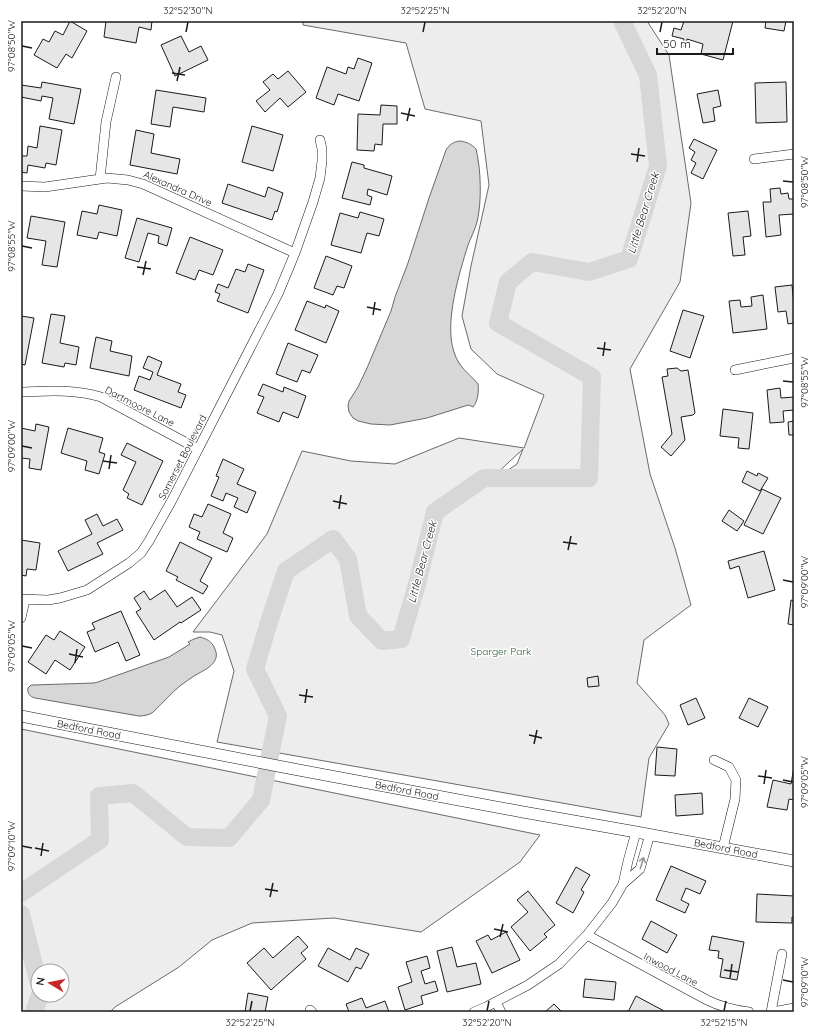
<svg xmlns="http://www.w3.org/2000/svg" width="815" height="1033" font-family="Quicksand,sans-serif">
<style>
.built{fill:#ededed;stroke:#6a6a6a;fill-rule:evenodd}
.water{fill:#d7d7d7;stroke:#6a6a6a}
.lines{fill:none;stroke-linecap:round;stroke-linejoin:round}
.river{stroke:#d7d7d7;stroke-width:18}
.building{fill:#e6e6e6;stroke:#1a1a1a}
.minor-casing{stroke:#1a1a1a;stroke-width:10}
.tertiary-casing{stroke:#1a1a1a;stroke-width:12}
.minor{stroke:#fff;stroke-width:9}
.tertiary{stroke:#fff;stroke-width:11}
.oneway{stroke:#989898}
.ticks{fill:none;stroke:#1a1a1a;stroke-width:1.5}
.labels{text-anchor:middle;stroke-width:3;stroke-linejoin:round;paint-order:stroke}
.street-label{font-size:10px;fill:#1a1a1a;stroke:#fff}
.park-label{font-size:10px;fill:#2b5a34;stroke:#fff}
.water-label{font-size:11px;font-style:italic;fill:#1a1a1a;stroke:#fff}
.neatline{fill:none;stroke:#1a1a1a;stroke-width:1.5}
.ticks-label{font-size:10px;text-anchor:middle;fill:#1a1a1a}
</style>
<rect width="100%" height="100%" fill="#fff"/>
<path class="built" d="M303 21H647L669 55 691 203 680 282 630 369 650 474 675 548 691 605 644 640 637 683 665 715 669 724 649 758 641 817 217 742 234 671 222 635 210 632H193L267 534 302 451 351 461 395 464 459 438 524 448 544 395 497 374 471 349 462 316 471 266 489 185 481 121 425 109 406 43 303 25ZM523 449 517 464 479 490Z
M21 729 540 835 520 862 421 932 334 918 252 923 212 940 179 967 115 1007 110 1012H21ZM38 971H62V995H38Z"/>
<path class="water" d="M460 141C467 142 471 144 476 149 481 169 482 202 477 222 475 230 471 237 468 245 459 274 444 323 454 352 459 368 468 372 478 384 479 391 478 401 473 407L469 405 465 406 427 418 390 425 371 424 358 421 353 418 349 412 348 406 349 401 358 387 367 368 391 311 395 297 408 263 429 198 446 150C450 144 453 142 460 141Z
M200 637C207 639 211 641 214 647 223 663 204 670 194 676 190 679 185 682 181 685 171 693 162 704 152 713 148 715 144 716 139 716L35 698C30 697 27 693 28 688L31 685H33L94 683 98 682 169 657 190 644 188 642 194 639Z"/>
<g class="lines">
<path class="river" d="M21 893 100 840 99 796 133 793 187 837 229 838 261 800 278 716 255 669 269 622 286 571 333 539 348 559 358 616 382 641 401 639 417 584 435 512 484 478H589L592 377 498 323 508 282 532 262 589 272 629 259 658 166 648 75 622 21
M21 914 38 981
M34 1012 40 995"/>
</g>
<path class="building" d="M70 21 87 31 72 58 66 54 57 68 34 55 43 39 49 42 55 31 63 35Z
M106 21H152L151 30 139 27 136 43 104 37Z
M684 21H733L723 60 701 54 703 44 687 39 685 47 682 46 684 39 672 36 674 28 681 30Z
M766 21H786L784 31 765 28Z
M181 36 189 52 201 46 208 60 175 76 161 45Z
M358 58 372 63 359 101 338 94 334 105 316 98 327 67 346 74 348 67 354 69Z
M288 71 306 92 288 107 280 98 265 112 256 101 270 90 263 82 273 74 278 79Z
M42 82 81 89 74 124 49 119 53 98 42 96 41 101 21 97V85L41 88Z
M786 82 787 122 756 123 755 83Z
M156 90 206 98 204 112 173 107 170 127 151 124Z
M718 90 721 106 713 108 715 121 703 123 697 94Z
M381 105 397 106V124H383L382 145 375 144 374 151 357 150 358 114 380 115Z
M40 126 62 130 56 165 46 163 45 168 28 165 27 173 21 172V156H27L28 146 37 148Z
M252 126 283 135 273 171 242 162Z
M136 130 154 134 151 153 180 159 177 174 130 165Z
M694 139 717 150 703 179 691 173 696 163 691 160 695 152 689 148Z
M352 162 364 165V168L392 176 387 195 368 189 367 195 372 197 370 205 342 198Z
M228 184 265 197 268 187 283 193 277 212 275 211 272 220 222 203Z
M780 188 781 194 788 193 789 199H794V214L779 215 781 235 766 237 763 202H771L770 189Z
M99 205 122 210 117 236 99 232 97 239 77 235 82 211 97 214Z
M748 211 751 236 743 237 745 255 733 256 728 213Z
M360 212 384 219 379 236 367 233 361 253 331 245 340 213 358 218Z
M31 216 65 222 57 267 42 265 46 241 27 238Z
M137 218 172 228 167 246 158 243 159 236 148 233 139 262 125 258Z
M190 237 223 250 213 275 199 270 195 280 176 273Z
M326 256 352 266 344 288 337 286 333 295 314 288Z
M248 264 264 270 248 313 217 301 220 294 215 292 218 284 228 288 236 269 245 272Z
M792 285 794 304V323L788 324 786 311 778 312 775 287Z
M763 295 767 329 733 333 729 301 740 300 741 307 752 306 751 297Z
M307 301 325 308 326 305 339 311 326 343 295 330Z
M683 310 704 316 690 358 670 351Z
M51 314 65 316 60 343 79 347 76 365 65 363 64 367 42 363Z
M21 316 34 318 25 365 21 364Z
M96 337 112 341 110 351 132 356 129 376 90 368Z
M288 343 318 355 310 373 302 370 297 382 276 374Z
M148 356 162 362 157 375 181 384 178 392 186 395 181 408 134 390 139 376 150 380 153 372 143 368Z
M677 368 681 371 688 370 695 413 693 415 681 417 685 440 671 456 661 447 672 434 662 377 668 376 667 369Z
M263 384 283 392 284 387 306 396 298 418 283 412 279 422 257 413 264 397 258 395Z
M780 388 781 398 794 397V410L783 411 784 422 770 423 767 390Z
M723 409 753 413 749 449 738 448 739 438 720 436Z
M794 421V435H789L788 422Z
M36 424 49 427 41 470 29 468 30 459 21 458V428L35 431Z
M68 428 103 438 99 452 105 454 99 474 85 470 87 461 61 453Z
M127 443 163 461 142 505 127 498 129 494 123 490 136 462 121 455Z
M223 459 244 469 237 484 256 492 247 513 234 507 238 498 226 493 223 501 211 496 219 477 216 476Z
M747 471 757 476 758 473 768 478 760 491 742 482Z
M762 489 781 498 763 534 744 525Z
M208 504 231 514 223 533 233 538 227 552 197 539 200 532 189 527 194 514 202 517Z
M729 510 744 521 737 531 722 521Z
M97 514 103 526 117 519 123 530 97 543 103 554 68 571 58 551 92 534 85 520Z
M21 540 40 543 36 570 27 569 26 576 21 575Z
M180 542 212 558 200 581 208 586 203 594 176 580 178 577 166 571Z
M764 551 775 590 748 598 739 566 730 569 728 561Z
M165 590 177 607 192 597 201 610 181 623 180 622 154 640 136 612 141 609 134 598 144 591 150 600Z
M791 600 794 601V625L788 624Z
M121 611 140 655 126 661 118 642 95 652 87 632 95 629 92 623Z
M60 631 85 647 70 670 55 660 46 674 28 662 46 635 54 640Z
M598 676 599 686 588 687 587 678Z
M696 698 705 718 688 725 680 705Z
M749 698 768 707 758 727 739 718Z
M657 747 677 749 675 776 655 775Z
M794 767V800L789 799 787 810 767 807 773 780 791 784Z
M702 793 703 814 676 816 675 795Z
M671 866 706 881 700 894 686 888 681 900 689 904 685 913 656 900Z
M576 867 590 875 581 890 584 892 573 913 556 903Z
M528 891 555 925 544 934 547 937 530 951 511 927 528 912 517 900Z
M757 894 794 896V917H792V923L756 922Z
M651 921 677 935 667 953 642 939Z
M506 932 520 960 492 973 476 941 488 935 491 940Z
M298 936 308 947 301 953 306 959 271 990 247 963 264 948 273 958Z
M712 936 744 942 737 980 720 977 723 959 718 958 719 951 709 950Z
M452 947 457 967 476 963 481 984 447 992 437 951Z
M328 948 350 960 356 948 369 954 361 969 356 967 348 982 318 966Z
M427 956 430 968 421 971 425 984 435 981 438 991 421 996 423 1004 405 1010 398 987 412 982 406 962Z
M585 979 616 982 614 1000 583 997Z
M248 993 268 997 265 1012H245Z
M636 996 666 1012H628Z
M362 998 366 1008 385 1001 389 1012H349L346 1004Z
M554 1004 562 1012H545Z"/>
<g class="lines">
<defs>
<path id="minor" d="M754 159 794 154
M100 179 106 122 116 77
M21 186 45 187 107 178 128 180 143 184 295 253
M735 370 794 358
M21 392C48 391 75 389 101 397L198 449
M21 599 48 600 60 598 87 590 129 563 141 553 149 541 171 502 278 294 295 253 313 202 320 178 322 161V149L320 140
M21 618 25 600
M714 760 729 767 736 780 735 799 723 848
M623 884 640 869 650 834
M587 935 707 1000C721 1007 734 1010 749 1012
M496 1002 501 1012
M310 1010 312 1012
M474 1012 486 1007 528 985 559 964 587 935 612 903 623 884 628 861 636 832
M771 1012 782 954
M773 1012 794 1008"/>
<path id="tertiary" d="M21 716 283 767 523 812 636 832 794 861"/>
</defs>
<use href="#minor" class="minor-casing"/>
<use href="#tertiary" class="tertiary-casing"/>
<use href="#minor" class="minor"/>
<use href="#tertiary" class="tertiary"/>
</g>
<defs><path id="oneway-shaft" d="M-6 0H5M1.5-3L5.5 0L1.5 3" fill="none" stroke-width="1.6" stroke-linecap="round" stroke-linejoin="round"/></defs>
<use class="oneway" href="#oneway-shaft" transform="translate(642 863) rotate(-73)"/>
<path class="ticks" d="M186 32 188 22M423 32 425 22M660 32 662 22M22 46 32 48M172 73 185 75M177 81 180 67M401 113 415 116M407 121 410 108M631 154 645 156M637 162 639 148M783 181 793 182M22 246 32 248M137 267 151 269M143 275 146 261M367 307 381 310M373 315 375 302M597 348 611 350M603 356 605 342M783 381 793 382M22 446 32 448M103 461 117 463M109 469 111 455M333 501 347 504M339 509 341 495M563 542 577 544M568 550 571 536M783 580 793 582M22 646 32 648M69 654 83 657M75 663 77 649M299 695 313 697M305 703 307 689M529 735 542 738M534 744 537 730M758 776 772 778M783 780 793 782M764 784 766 770M22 846 32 848M35 848 49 851M41 856 43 843M265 889 278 891M270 897 273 883M494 929 508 932M500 937 503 924M724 970 738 972M730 978 732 964M783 980 793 982M250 1011 252 1001M487 1011 489 1001M724 1011 726 1001"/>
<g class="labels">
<g class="street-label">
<text transform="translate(178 188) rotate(24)" y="4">Alexandra Drive</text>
<text transform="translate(140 406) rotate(27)" y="4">Dartmoore Lane</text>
<text transform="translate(182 457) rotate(-63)" y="4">Somerset Boulevard</text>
<text transform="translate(89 729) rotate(11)" y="4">Bedford Road</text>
<text transform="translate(407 790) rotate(11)" y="4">Bedford Road</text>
<text transform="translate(726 848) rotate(11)" y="4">Bedford Road</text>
<text transform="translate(671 969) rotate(28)" y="4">Inwood Lane</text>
</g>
<g class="park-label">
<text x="501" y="655">Sparger Park</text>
</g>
<g class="water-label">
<text transform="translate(643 213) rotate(-73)" y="4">Little Bear Creek</text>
<text transform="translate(422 562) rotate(-75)" y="4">Little Bear Creek</text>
</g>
</g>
<rect width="815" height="1033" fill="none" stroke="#ffffff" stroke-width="44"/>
<g transform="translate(50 983) rotate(280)"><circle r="19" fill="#ffffff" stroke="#a3a3a3"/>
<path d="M0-3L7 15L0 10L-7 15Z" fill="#c62828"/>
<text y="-6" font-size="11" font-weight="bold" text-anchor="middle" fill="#1a1a1a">N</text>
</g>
<path d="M657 48v6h76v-6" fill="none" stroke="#1a1a1a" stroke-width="2"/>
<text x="663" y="48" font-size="12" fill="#1a1a1a" stroke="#ffffff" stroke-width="3" paint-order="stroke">50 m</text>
<rect x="22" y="22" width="771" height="989" class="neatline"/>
<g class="ticks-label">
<text x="188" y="14">32°52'30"N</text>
<text x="425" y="14">32°52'25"N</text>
<text x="662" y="14">32°52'20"N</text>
<text transform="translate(11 46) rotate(-90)" y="4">97°08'50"W</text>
<text transform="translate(804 182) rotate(-90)" y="4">97°08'50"W</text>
<text transform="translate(11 246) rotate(-90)" y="4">97°08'55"W</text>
<text transform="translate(804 382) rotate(-90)" y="4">97°08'55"W</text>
<text transform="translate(11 446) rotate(-90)" y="4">97°09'00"W</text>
<text transform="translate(804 582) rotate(-90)" y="4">97°09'00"W</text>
<text transform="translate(11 646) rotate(-90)" y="4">97°09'05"W</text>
<text transform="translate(804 782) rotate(-90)" y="4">97°09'05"W</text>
<text transform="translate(11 846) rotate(-90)" y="4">97°09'10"W</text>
<text transform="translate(804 982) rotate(-90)" y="4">97°09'10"W</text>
<text x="250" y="1026">32°52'25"N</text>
<text x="487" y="1026">32°52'20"N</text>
<text x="724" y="1026">32°52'15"N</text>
</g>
</svg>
